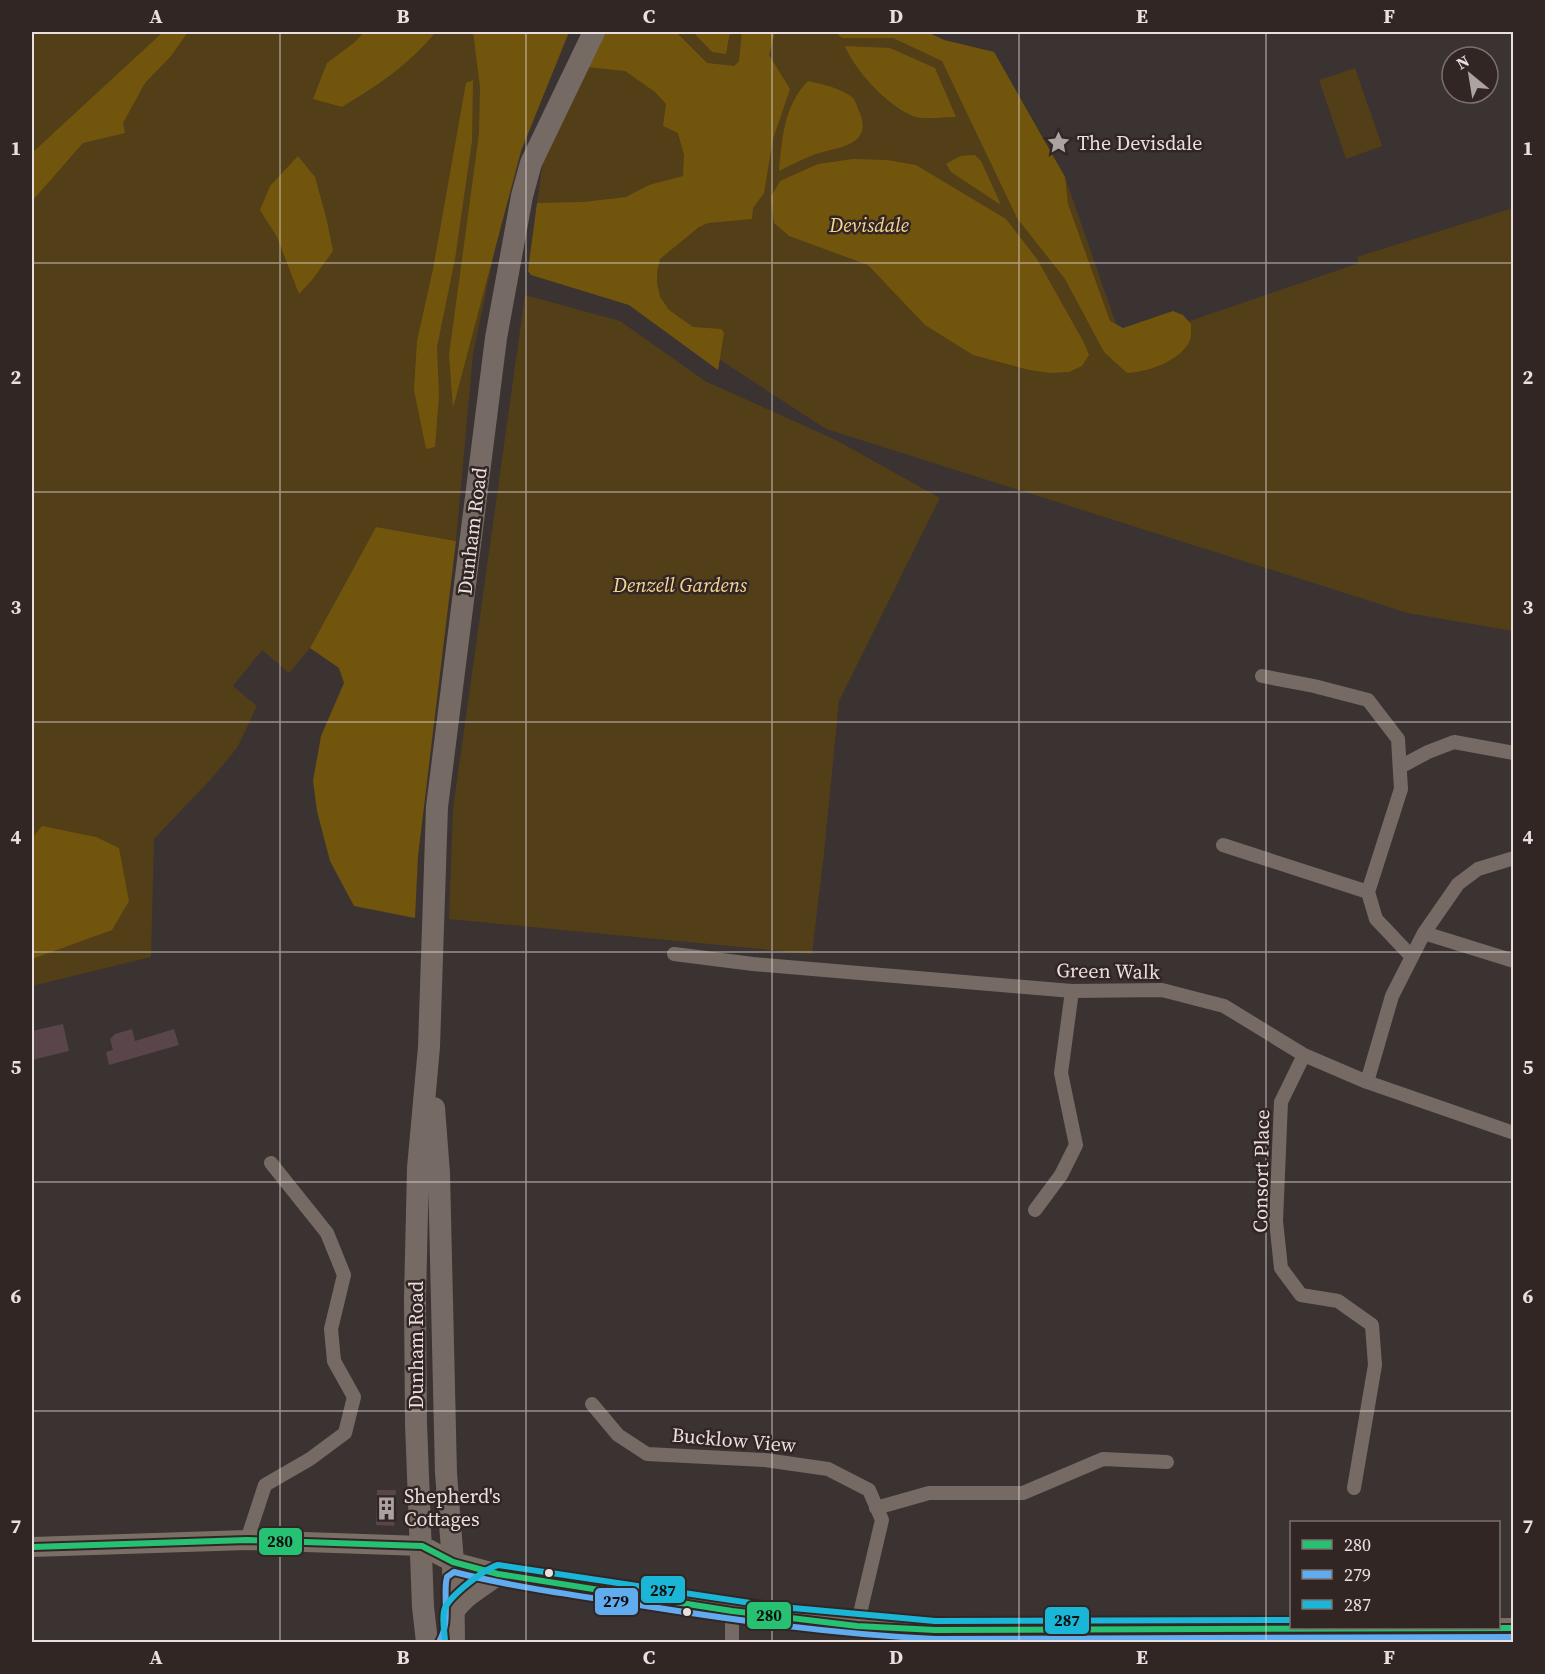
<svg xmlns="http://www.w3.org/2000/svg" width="1545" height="1674" font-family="'Source Serif 4',serif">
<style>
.green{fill:#523e17}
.forest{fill:#72550c}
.building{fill:#5a454b}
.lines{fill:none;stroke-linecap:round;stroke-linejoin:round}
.minor{stroke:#766b64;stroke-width:14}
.secondary{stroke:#7b6e65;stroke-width:20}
.trunk{stroke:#766a64;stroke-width:22}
.bus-1-casing{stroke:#322624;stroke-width:10}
.bus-2-casing{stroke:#322624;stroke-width:10}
.bus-3-casing{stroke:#322624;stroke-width:10}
.bus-1{stroke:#26c172;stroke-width:6}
.bus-2{stroke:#60acee;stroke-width:6}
.bus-3{stroke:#1ab6d8;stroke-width:6}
.grid{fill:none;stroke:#e8dfde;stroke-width:1.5;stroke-opacity:0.55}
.bus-dot{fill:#e8dfde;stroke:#322624;stroke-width:2}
.labels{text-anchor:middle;stroke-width:5;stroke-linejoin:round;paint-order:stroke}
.poi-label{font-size:20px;fill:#e8dfde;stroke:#322624;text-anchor:start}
.park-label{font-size:20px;font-style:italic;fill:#f8d593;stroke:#322624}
.street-label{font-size:20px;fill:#e8dfde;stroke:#322624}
.line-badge{stroke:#322624;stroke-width:2}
.pale-badge-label{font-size:16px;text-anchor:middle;font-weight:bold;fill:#111}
.neatline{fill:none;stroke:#e8dfde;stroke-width:2}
.grid-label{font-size:20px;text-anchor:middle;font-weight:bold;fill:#e8dfde}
</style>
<rect width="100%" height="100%" fill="#3a3332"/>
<path class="green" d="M32 32H563L516 149 473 354 456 541 376 527 310 648 289 673 262 650 233 686 257 706 237 748 212 778 154 839 151 957 32 986Z
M604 32H927L944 40 994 52 1065 177 1123 344 1359 263 1357 257 1513 208V631L1408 613 826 429 719 359 633 297 528 268 543 161Z
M1355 68 1382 146 1346 159 1319 80Z
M525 295 620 321 705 381 836 440 940 498 839 701 824 853 812 954 449 919 453 809Z"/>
<path class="forest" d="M163 32H188L171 56 145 83 123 123 125 133 83 143 32 201V153Z
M364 32H436C406 67 381 83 342 107L313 99 327 63 355 42Z
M473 32H569L521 151 453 408 449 355 479 134 480 87Z
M604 32H676L707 63 734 66 739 61 742 32H775L769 55 790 89 773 139 764 193 753 208 752 219 708 223 699 227 660 259 657 271V283L660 297 669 310 693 327 721 329 724 333 718 370 629 305 531 275 528 271 537 203 583 202 626 197 649 185 683 176 684 155 678 133 663 126 666 104 655 92 625 71 587 67Z
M693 32H730L726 54 712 52Z
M835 32H927L944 40 994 52 1065 177 1068 204 1110 321 1123 328 1173 311 1183 315 1191 324C1191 331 1192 338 1188 344 1177 362 1147 372 1127 373L1104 352 1065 279 1017 218 942 61 893 38H842Z
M845 46 890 48 935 68 956 117C945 117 922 120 913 116 888 106 855 71 845 46Z
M473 80 472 141 455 259 437 347 439 396 435 447 426 449 414 390 417 341 433 269 466 83Z
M808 81C822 84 840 88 852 97 855 100 857 105 858 109 877 147 835 147 813 155 801 160 790 165 779 171 782 139 784 105 808 81Z
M975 155 981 161 1001 205 951 172 946 164 960 156Z
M298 156 315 177 327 221 333 251 312 280 299 294 277 237 260 210 270 186Z
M853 159 887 160 916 165 1006 219 1037 259 1083 341 1089 355 1082 366 1069 372 1051 373 1029 370 973 355 925 325 868 265 789 236 774 223 771 197 780 181 818 164Z
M376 527 456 541 418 856 415 918 354 906 330 861 317 811 313 781 321 736 344 683 339 668 310 648Z
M42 826 96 837 119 848 129 901 112 930 32 959V838Z"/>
<path class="building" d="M63 1024 69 1051 32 1060V1031Z
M132 1029 135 1041 174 1029 179 1045 109 1065 106 1052 113 1050 110 1039 115 1034Z
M377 1490H396L394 1526 376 1525Z"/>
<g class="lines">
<path class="minor" d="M1262 676 1314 686 1368 700 1398 739 1401 789 1368 892 1376 919 1412 957
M1400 767 1428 752 1454 742 1514 753
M1223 845 1368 892
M1424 933 1514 961
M674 954 753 964 1072 991 1162 990 1224 1006 1304 1055 1367 1082 1514 1133
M1304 1055 1281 1102 1276 1221 1281 1268 1301 1295 1338 1301 1372 1325 1375 1365 1354 1488
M1367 1082 1392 996 1424 933 1458 884 1478 869 1514 858
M1035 1210 1061 1175 1076 1145 1061 1073 1072 991
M592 1404 618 1435 647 1454 765 1460 828 1469 869 1490 882 1520 857 1626
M876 1508 929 1493H1023L1103 1459 1167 1462
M247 1540 265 1485 310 1459 345 1433 354 1397 334 1361 331 1329 344 1275 327 1233 271 1163
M732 1611V1642"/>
<path class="secondary" d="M32 1547 247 1540 422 1546 453 1562 498 1574 732 1611 857 1626 935 1630 1514 1628"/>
<path class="trunk" d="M434 1108 439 1173 446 1473 453 1562 454 1642
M453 1612C465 1594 482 1587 498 1574
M427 1642 423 1607 416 1423 415 1299 418 1168 429 1047 437 807 496 338 522 196 531 163 594 32"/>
<defs>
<path id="bus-1" d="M32 1547 247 1540 422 1546 453 1562 498 1574 732 1611 857 1626 935 1630 1514 1628"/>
<path id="bus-2" d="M439 1642C450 1623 444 1604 446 1582L447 1577 454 1572C513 1587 573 1595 633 1604 733 1620 833 1634 935 1639L1514 1637"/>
<path id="bus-3" d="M445 1642C445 1633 441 1617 445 1608 451 1595 484 1569 498 1565L771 1606 935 1621 1292 1620"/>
</defs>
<use href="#bus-1" class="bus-1-casing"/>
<use href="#bus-2" class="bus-2-casing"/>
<use href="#bus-3" class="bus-3-casing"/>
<use href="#bus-1" class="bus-1"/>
<use href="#bus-2" class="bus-2"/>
<use href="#bus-3" class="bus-3"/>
</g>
<path class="grid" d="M280 32V1642M526 32V1642M772 32V1642M1019 32V1642M1266 32V1642M32 263H1514M32 492H1514M32 722H1514M32 952H1514M32 1182H1514M32 1411H1514"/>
<defs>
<symbol id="sight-bare" viewBox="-9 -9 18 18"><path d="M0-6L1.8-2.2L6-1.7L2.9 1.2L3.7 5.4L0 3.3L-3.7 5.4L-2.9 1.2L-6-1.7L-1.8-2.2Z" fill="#aba3a2" stroke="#322624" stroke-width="2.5" paint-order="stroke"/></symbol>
<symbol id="building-bare" viewBox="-9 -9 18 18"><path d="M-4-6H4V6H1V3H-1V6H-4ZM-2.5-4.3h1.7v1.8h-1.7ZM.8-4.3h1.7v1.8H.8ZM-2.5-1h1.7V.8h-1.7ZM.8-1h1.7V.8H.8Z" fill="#aba3a2" stroke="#322624" stroke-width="2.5" paint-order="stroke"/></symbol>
</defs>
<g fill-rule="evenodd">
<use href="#sight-bare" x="1042" y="126" width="33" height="33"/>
<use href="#building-bare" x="370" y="1492" width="33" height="33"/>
</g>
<g class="bus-dot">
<circle cx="549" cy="1573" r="5"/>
<circle cx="687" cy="1612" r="5"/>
</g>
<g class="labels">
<g class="poi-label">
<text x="1077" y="150">The Devisdale</text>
<text x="404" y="1503">Shepherd's<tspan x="404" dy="23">Cottages</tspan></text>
</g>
<g class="park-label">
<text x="869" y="232">Devisdale</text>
<text x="680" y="592">Denzell Gardens</text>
</g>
<g class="street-label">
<text transform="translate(472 531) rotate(-83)" y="7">Dunham Road</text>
<text transform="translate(1108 971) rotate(1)" y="7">Green Walk</text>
<text transform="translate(1261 1171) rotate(-89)" y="7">Consort Place</text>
<text transform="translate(416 1345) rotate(-90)" y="7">Dunham Road</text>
<text transform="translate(734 1440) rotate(5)" y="7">Bucklow View</text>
</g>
</g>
<g class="line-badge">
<rect x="258" y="1527" width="45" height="29" rx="6" fill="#26c172"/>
<rect x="640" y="1575" width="46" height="29" rx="6" fill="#1ab6d8"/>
<rect x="594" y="1587" width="45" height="29" rx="6" fill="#60acee"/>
<rect x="746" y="1601" width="46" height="29" rx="6" fill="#26c172"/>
<rect x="1044" y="1606" width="46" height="29" rx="6" fill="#1ab6d8"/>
</g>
<g class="pale-badge-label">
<text x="280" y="1547">280</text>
<text x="663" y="1596">287</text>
<text x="616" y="1607">279</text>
<text x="769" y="1621">280</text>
<text x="1067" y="1626">287</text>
</g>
<rect width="1545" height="1674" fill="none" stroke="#322624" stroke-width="66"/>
<rect x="1290" y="1521" width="210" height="108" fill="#322624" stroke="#7b706e" stroke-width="1.5"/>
<rect x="1302" y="1540" width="30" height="9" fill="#26c172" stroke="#7b706e" stroke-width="1.5"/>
<text x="1344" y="1551" font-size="18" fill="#e8dfde">280</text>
<rect x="1302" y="1570" width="30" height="9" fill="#60acee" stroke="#7b706e" stroke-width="1.5"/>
<text x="1344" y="1581" font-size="18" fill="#e8dfde">279</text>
<rect x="1302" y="1600" width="30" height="9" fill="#1ab6d8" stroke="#7b706e" stroke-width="1.5"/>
<text x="1344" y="1611" font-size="18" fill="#e8dfde">287</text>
<g transform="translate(1470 75) rotate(330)"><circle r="28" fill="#322624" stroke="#7b706e" stroke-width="1.5"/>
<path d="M0-4.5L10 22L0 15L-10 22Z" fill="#aba3a2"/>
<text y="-9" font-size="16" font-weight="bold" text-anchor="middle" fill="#e8dfde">N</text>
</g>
<rect x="33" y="33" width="1479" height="1608" class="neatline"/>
<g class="grid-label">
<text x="156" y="23">A</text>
<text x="403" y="23">B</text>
<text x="649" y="23">C</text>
<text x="896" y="23">D</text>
<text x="1142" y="23">E</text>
<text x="1389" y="23">F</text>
<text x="16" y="155">1</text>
<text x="1528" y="155">1</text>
<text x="16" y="384">2</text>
<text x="1528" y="384">2</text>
<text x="16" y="614">3</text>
<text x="1528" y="614">3</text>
<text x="16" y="844">4</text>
<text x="1528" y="844">4</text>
<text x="16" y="1074">5</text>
<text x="1528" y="1074">5</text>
<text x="16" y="1303">6</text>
<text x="1528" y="1303">6</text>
<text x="16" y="1533">7</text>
<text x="1528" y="1533">7</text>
<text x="156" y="1664">A</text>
<text x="403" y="1664">B</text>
<text x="649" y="1664">C</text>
<text x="896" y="1664">D</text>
<text x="1142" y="1664">E</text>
<text x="1389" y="1664">F</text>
</g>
</svg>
